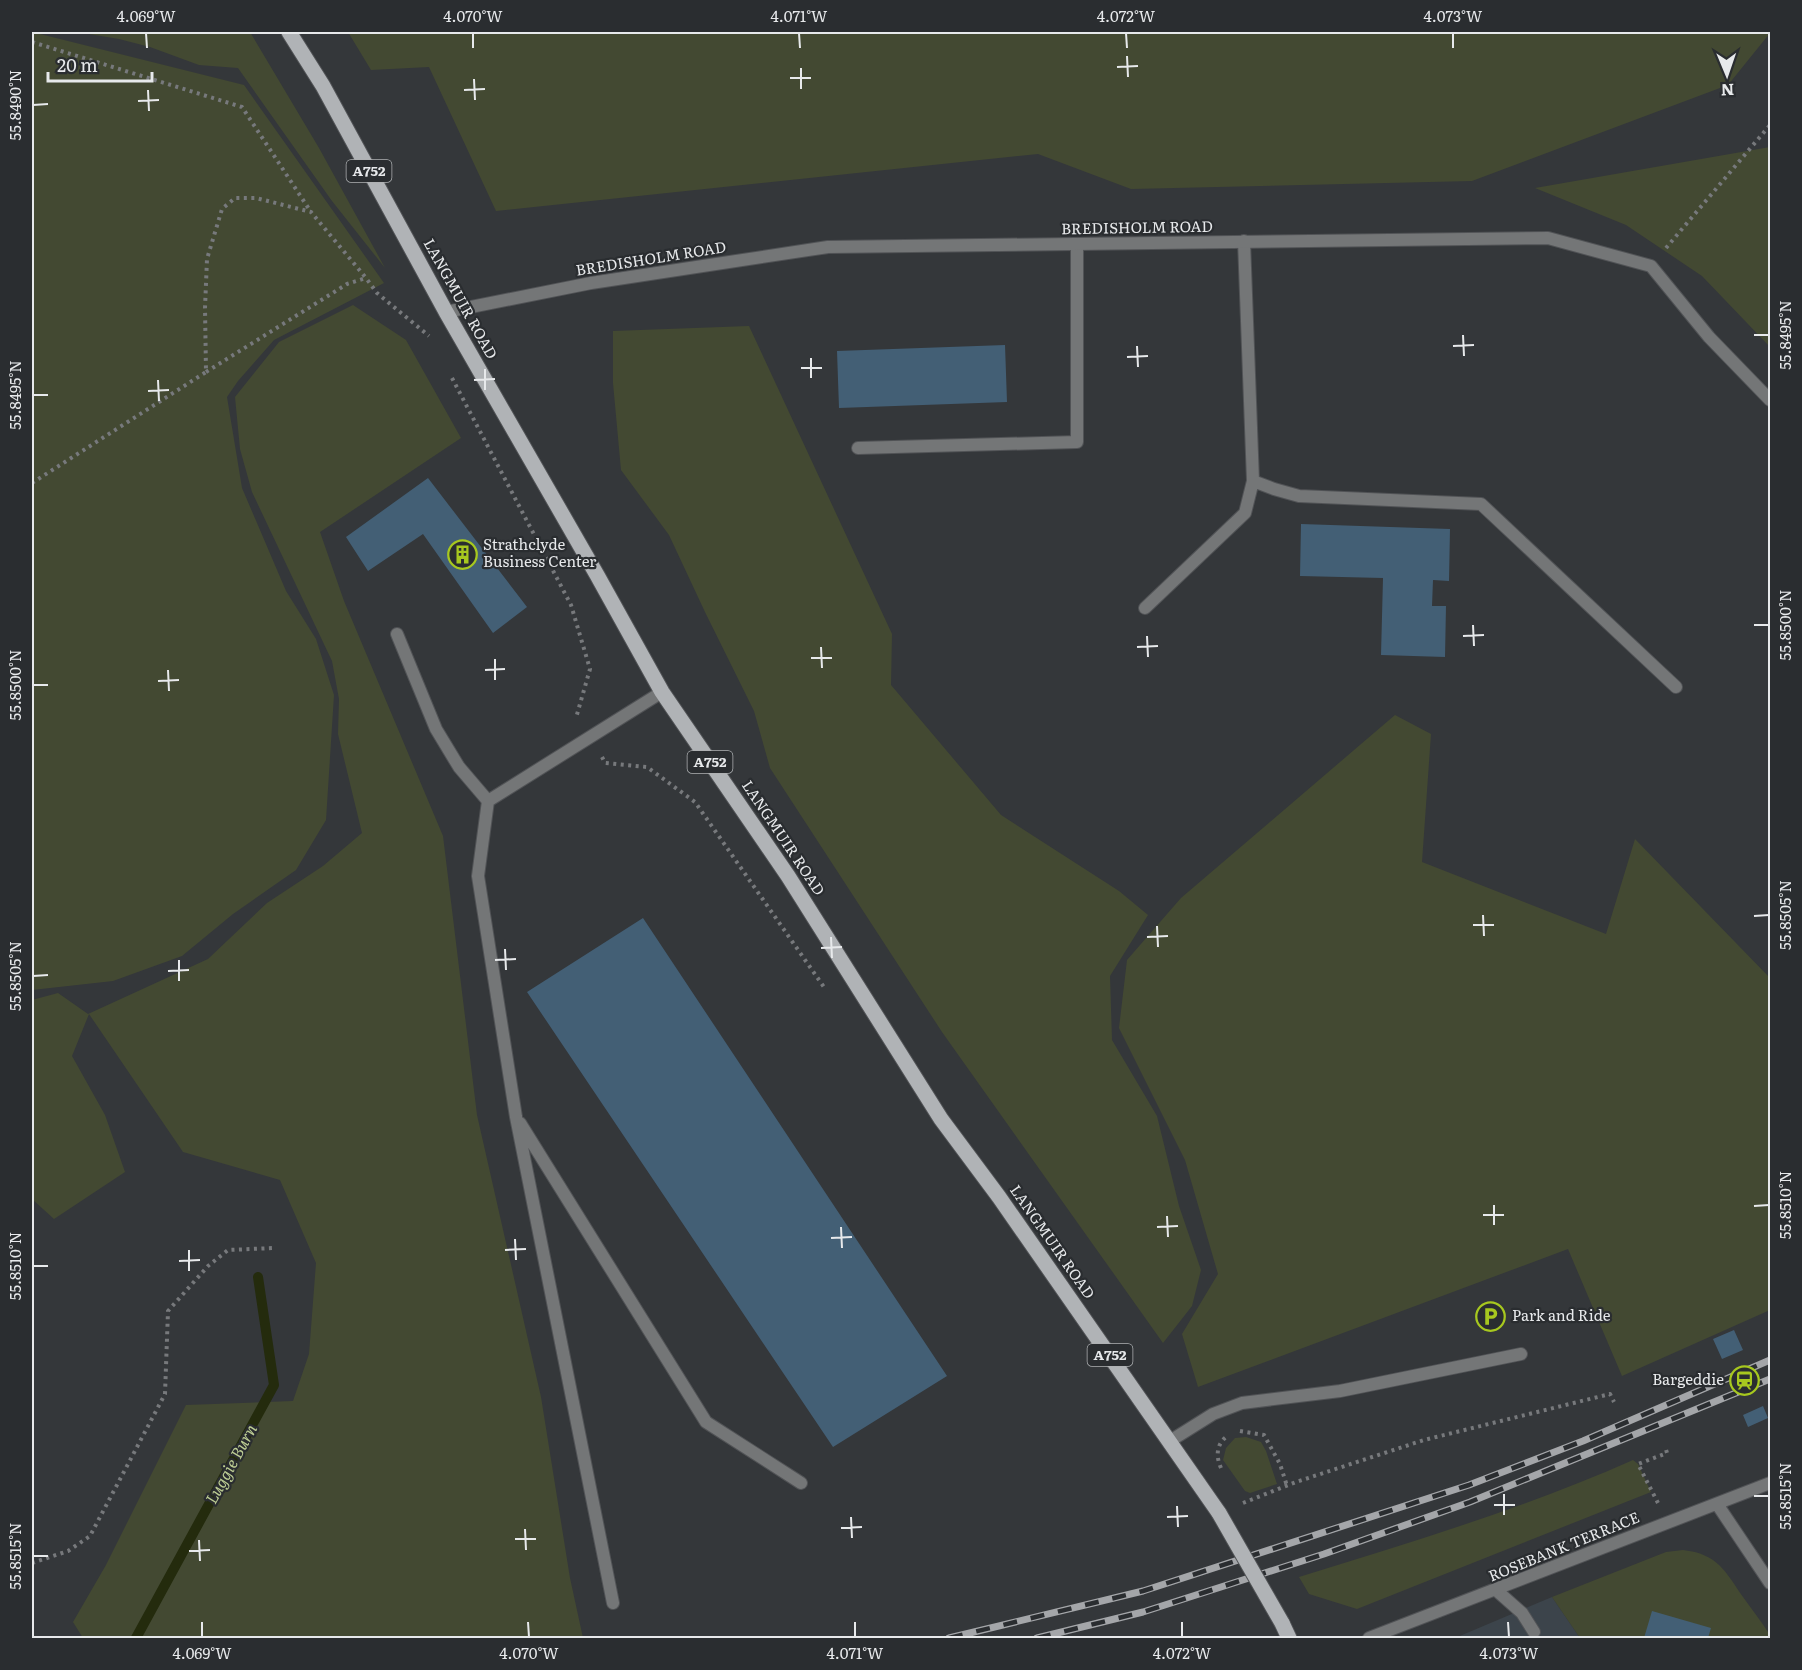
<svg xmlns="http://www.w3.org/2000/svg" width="1802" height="1670" font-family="Literata,serif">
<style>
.built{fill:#3c444b}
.green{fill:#434932}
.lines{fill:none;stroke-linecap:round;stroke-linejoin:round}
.stream{stroke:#242b0d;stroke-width:10}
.building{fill:#435f75}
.service-casing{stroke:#515356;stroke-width:14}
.minor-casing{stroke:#515356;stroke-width:14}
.primary-casing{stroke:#515356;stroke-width:17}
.path{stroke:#77797c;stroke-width:4;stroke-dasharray:3 4.5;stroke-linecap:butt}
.service{stroke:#747677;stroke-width:12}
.minor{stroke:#747677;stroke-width:12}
.primary{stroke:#b0b3b6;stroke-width:15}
.rail-casing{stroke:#a4a6a9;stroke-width:7}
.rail{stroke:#2a2d30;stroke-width:4.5;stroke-dasharray:14;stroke-linecap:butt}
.primary-bridge-casing{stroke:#515356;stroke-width:17;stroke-linecap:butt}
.primary-bridge{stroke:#b0b3b6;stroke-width:15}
.ticks{fill:none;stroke:#e7e9eb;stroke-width:2}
.labels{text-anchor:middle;stroke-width:4.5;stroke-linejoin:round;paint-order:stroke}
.shield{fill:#2a2d30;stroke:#aeb1b3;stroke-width:1.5}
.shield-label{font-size:14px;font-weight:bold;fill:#e7e9eb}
.street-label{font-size:15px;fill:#e7e9eb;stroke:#2a2d30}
.poi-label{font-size:15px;fill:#e7e9eb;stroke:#2a2d30;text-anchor:start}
.water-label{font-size:16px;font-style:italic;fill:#bece94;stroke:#2a2d30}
.neatline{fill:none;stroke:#e7e9eb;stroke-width:2}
.ticks-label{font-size:15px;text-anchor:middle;fill:#e7e9eb}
</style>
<rect width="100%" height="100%" fill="#34373a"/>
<path class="built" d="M1552 1597 1580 1638H1455Z"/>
<path class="green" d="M32 32 244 85 384 283 274 340 238 381 227 397 242 488 286 591 316 639 334 695 326 820 296 870 233 914 182 956 113 981 32 990Z
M86 32H250L319 148 385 268 332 201 238 68 199 65 150 47 119 39 89 34Z
M348 32H1770V33L1728 85 1472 181 1131 189 1038 154 496 211 429 67 371 70Z
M1770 147V347L1702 276 1626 225 1535 188Z
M353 305 406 340 461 438 320 532 344 601 443 836 477 1115 541 1397 570 1578 583 1638H83L73 1622 106 1565 186 1405 293 1401 309 1354 316 1263 280 1180 183 1152 89 1014 72 1056 105 1115 125 1172 54 1219 32 1199V1000L58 993 88 1014 208 959 267 903 323 866 362 833 338 734 339 699 332 661 252 492 240 449 235 397 279 342Z
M749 326 892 634 891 685 1001 815 1119 891 1148 915 1110 976 1112 1040 1157 1116 1179 1206 1201 1270 1192 1306 1163 1343 942 1032 770 768 754 711 705 612 669 535 621 470 613 383V331Z
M1395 715 1431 734 1422 862 1606 934 1635 839 1769 977H1770V1310L1622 1376 1568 1249 1198 1387 1182 1334 1218 1274 1185 1160 1119 1028 1127 960 1181 898Z
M1246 1437 1261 1442 1266 1451 1277 1484 1250 1493 1245 1491 1223 1460 1226 1448 1235 1438Z
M1633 1460 1638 1464 1651 1492 1357 1609 1309 1594 1299 1577C1412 1542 1525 1508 1633 1460Z
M1683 1550C1718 1554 1725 1571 1743 1597 1752 1610 1762 1622 1770 1635V1638H1580L1552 1597 1666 1552Z"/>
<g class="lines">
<path class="stream" d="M136 1638 274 1385 258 1277"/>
</g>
<path class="building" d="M1005 345 1007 402 839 408 837 351Z
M428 478 527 607 493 633 423 534 368 571 346 537Z
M1301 524 1450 529 1449 581 1433 580 1432 606H1446L1445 657 1381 655 1383 578 1300 576Z
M643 918 947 1376 833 1447 527 992Z
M1734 1330 1743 1350 1722 1359 1713 1339Z
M1763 1406 1768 1418 1748 1427 1743 1415Z
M1652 1611 1711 1628 1708 1638H1644Z"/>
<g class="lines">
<defs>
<path id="service" d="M1244 241 1253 481
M858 448 1077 442V244
M1145 608 1245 513 1253 481 1274 489 1299 496 1481 504 1676 687
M397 634 436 729 459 767 488 801
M520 1123 706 1422 801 1483
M1170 1441 1213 1414 1242 1403 1340 1391 1521 1354
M1496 1590 1522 1613 1534 1632
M613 1603 516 1117 478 876 488 801 662 692"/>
<path id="minor" d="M446 312 591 283 828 247 1548 238 1651 266 1709 337 1770 400
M1717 1504 1770 1583
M1369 1638 1770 1483"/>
<path id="primary" d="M289 32 323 86 446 312 597 575 662 692 788 876 941 1119 999 1197 1219 1513
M1282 1623 1289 1638"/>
</defs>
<use href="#service" class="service-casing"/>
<use href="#minor" class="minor-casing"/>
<use href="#primary" class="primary-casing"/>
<path class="path" d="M32 42 242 107 311 212
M1666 248 1770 125
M206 372 347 284 366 278
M452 378 571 605 590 669 576 718
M32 483 206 372 205 308 207 259 222 209 235 198H256L311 212 366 278 377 293 429 336
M602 757 605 763 647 767 695 802 826 990
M1240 1431 1264 1435 1280 1464 1287 1486
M1221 1468C1216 1457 1216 1445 1226 1437
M1243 1503 1296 1482 1424 1440 1610 1394 1614 1402
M1658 1503 1638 1464 1667 1453 1665 1446
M32 1563 68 1551 90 1536 165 1394 168 1311 208 1266 228 1250 274 1248"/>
<use href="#service" class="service"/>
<use href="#minor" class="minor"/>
<use href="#primary" class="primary"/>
<defs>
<path id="rail" d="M949 1638 1143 1591 1469 1485 1583 1441 1770 1360
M1037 1638 1143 1612 1324 1554 1470 1502 1770 1379"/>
</defs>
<use href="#rail" class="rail-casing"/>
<use href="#rail" class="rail"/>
<defs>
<path id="primary-bridge" d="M1219 1513 1282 1623"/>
</defs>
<use href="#primary-bridge" class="primary-bridge-casing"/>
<use href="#primary-bridge" class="primary-bridge"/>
</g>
<path class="ticks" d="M146 33 147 48M473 33V48M799 33 800 48M1126 33 1127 48M1453 33V48M1127 56 1128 77M1117 67 1138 66M801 68V89M790 78H811M474 79 475 100M148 90 149 111M464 90 485 89M138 101 159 100M33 105 48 104M1463 335 1464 356M1754 335H1769M1137 346 1138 367M1453 346 1474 345M1127 357 1148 356M811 358V378M801 368H822M485 369V390M158 380 159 401M474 380 495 379M148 391 169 390M33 395H48M1473 625 1474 646M1754 625H1769M1147 636 1148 657M1463 636 1484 635M821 647 822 668M1137 647 1158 646M811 658H832M495 659V680M168 670 169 691M485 670 505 669M158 681 179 680M33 685H48M1483 915 1484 936M1754 916 1769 915M1473 925H1494M1157 926 1158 947M831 937 832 958M1147 937 1168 936M821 948 842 947M505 949 506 970M179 960V981M495 960 516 959M168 971 189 970M33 976 48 975M1494 1205V1225M1754 1206 1769 1205M1483 1215H1504M1167 1216 1168 1237M841 1227 842 1248M1157 1227 1178 1226M831 1238 852 1237M515 1239 516 1260M189 1250V1271M505 1250 526 1249M179 1261 200 1260M33 1266H48M1504 1494V1515M1754 1496H1769M1494 1505H1515M1177 1506 1178 1527M851 1517 852 1538M1167 1517 1188 1516M841 1528 862 1527M525 1529 526 1550M515 1539H536M199 1540 200 1561M189 1551 210 1550M33 1556H48M202 1622V1637M528 1622 529 1637M855 1622V1637M1182 1622V1637M1508 1622 1509 1637"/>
<defs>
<symbol id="building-ring" viewBox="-11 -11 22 22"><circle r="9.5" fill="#2a2d30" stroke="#a7c81f" stroke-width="1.5"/><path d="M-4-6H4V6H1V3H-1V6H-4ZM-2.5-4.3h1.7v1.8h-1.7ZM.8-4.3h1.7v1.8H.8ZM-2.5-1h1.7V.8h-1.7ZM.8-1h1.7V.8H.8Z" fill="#a7c81f"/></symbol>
<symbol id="parking-ring" viewBox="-11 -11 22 22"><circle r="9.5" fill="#2a2d30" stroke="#a7c81f" stroke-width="1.5"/><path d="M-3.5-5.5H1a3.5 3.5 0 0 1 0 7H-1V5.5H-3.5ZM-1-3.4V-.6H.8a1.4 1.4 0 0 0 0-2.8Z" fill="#a7c81f"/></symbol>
<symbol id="station-ring" viewBox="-11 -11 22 22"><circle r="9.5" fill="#2a2d30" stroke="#a7c81f" stroke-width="1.5"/><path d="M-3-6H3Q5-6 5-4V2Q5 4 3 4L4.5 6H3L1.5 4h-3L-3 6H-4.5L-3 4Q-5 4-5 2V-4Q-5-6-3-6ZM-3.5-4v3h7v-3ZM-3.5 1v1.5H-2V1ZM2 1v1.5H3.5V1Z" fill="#a7c81f"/></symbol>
</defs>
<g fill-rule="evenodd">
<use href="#building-ring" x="446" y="538" width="33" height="33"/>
<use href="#parking-ring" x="1474" y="1300" width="33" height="33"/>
<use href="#station-ring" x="1728" y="1364" width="33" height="33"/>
</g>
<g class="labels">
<g class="shield">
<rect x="346.5" y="160" width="45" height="22" rx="4.5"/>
<rect x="687.5" y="751" width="45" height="22" rx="4.5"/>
<rect x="1087.5" y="1344" width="45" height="22" rx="4.5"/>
</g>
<g class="shield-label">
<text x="369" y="176">A752</text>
<text x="710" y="767">A752</text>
<text x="1110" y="1360">A752</text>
</g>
<g class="street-label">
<text transform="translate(1137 228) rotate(-1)" y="5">BREDISHOLM ROAD</text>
<text transform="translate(651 259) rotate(-9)" y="5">BREDISHOLM ROAD</text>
<text transform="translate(460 299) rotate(61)" y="5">LANGMUIR ROAD</text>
<text transform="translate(783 838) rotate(56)" y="5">LANGMUIR ROAD</text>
<text transform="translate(1052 1242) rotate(55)" y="5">LANGMUIR ROAD</text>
<text transform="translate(1564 1547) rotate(-22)" y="5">ROSEBANK TERRACE</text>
</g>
<g class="poi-label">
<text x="483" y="550">Strathclyde<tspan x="483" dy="17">Business Center</tspan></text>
<text x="1512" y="1321">Park and Ride</text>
<text x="1724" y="1385" text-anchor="end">Bargeddie</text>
</g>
<g class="water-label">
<text transform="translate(231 1464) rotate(-61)" y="6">Luggie Burn</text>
</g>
</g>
<rect width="1802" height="1670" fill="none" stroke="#2a2d30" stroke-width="66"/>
<g transform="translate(1727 75) rotate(178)" stroke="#2a2d30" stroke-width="4.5" paint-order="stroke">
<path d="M0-4.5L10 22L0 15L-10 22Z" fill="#e7e9eb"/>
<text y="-9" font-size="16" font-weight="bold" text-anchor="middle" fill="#e7e9eb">N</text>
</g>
<path d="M48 72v9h104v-9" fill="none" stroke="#e7e9eb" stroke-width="3"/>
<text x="57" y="72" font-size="18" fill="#e7e9eb" stroke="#2a2d30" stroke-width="4.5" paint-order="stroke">20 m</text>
<rect x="33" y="33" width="1736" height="1604" class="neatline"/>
<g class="ticks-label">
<text x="146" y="22">4.069°W</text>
<text x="473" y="22">4.070°W</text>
<text x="799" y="22">4.071°W</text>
<text x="1126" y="22">4.072°W</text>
<text x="1453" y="22">4.073°W</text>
<text transform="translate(16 105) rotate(-90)" y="5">55.8490°N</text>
<text transform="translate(1786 335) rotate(-90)" y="5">55.8495°N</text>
<text transform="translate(16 395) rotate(-90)" y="5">55.8495°N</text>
<text transform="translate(1786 625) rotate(-90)" y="5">55.8500°N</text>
<text transform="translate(16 685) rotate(-90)" y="5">55.8500°N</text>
<text transform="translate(1786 915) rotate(-90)" y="5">55.8505°N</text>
<text transform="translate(16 976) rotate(-90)" y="5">55.8505°N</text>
<text transform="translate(1786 1205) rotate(-90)" y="5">55.8510°N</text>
<text transform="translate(16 1266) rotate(-90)" y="5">55.8510°N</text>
<text transform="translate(1786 1496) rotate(-90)" y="5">55.8515°N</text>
<text transform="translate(16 1556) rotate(-90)" y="5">55.8515°N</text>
<text x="202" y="1659">4.069°W</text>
<text x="529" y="1659">4.070°W</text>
<text x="855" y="1659">4.071°W</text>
<text x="1182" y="1659">4.072°W</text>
<text x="1509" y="1659">4.073°W</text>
</g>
</svg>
